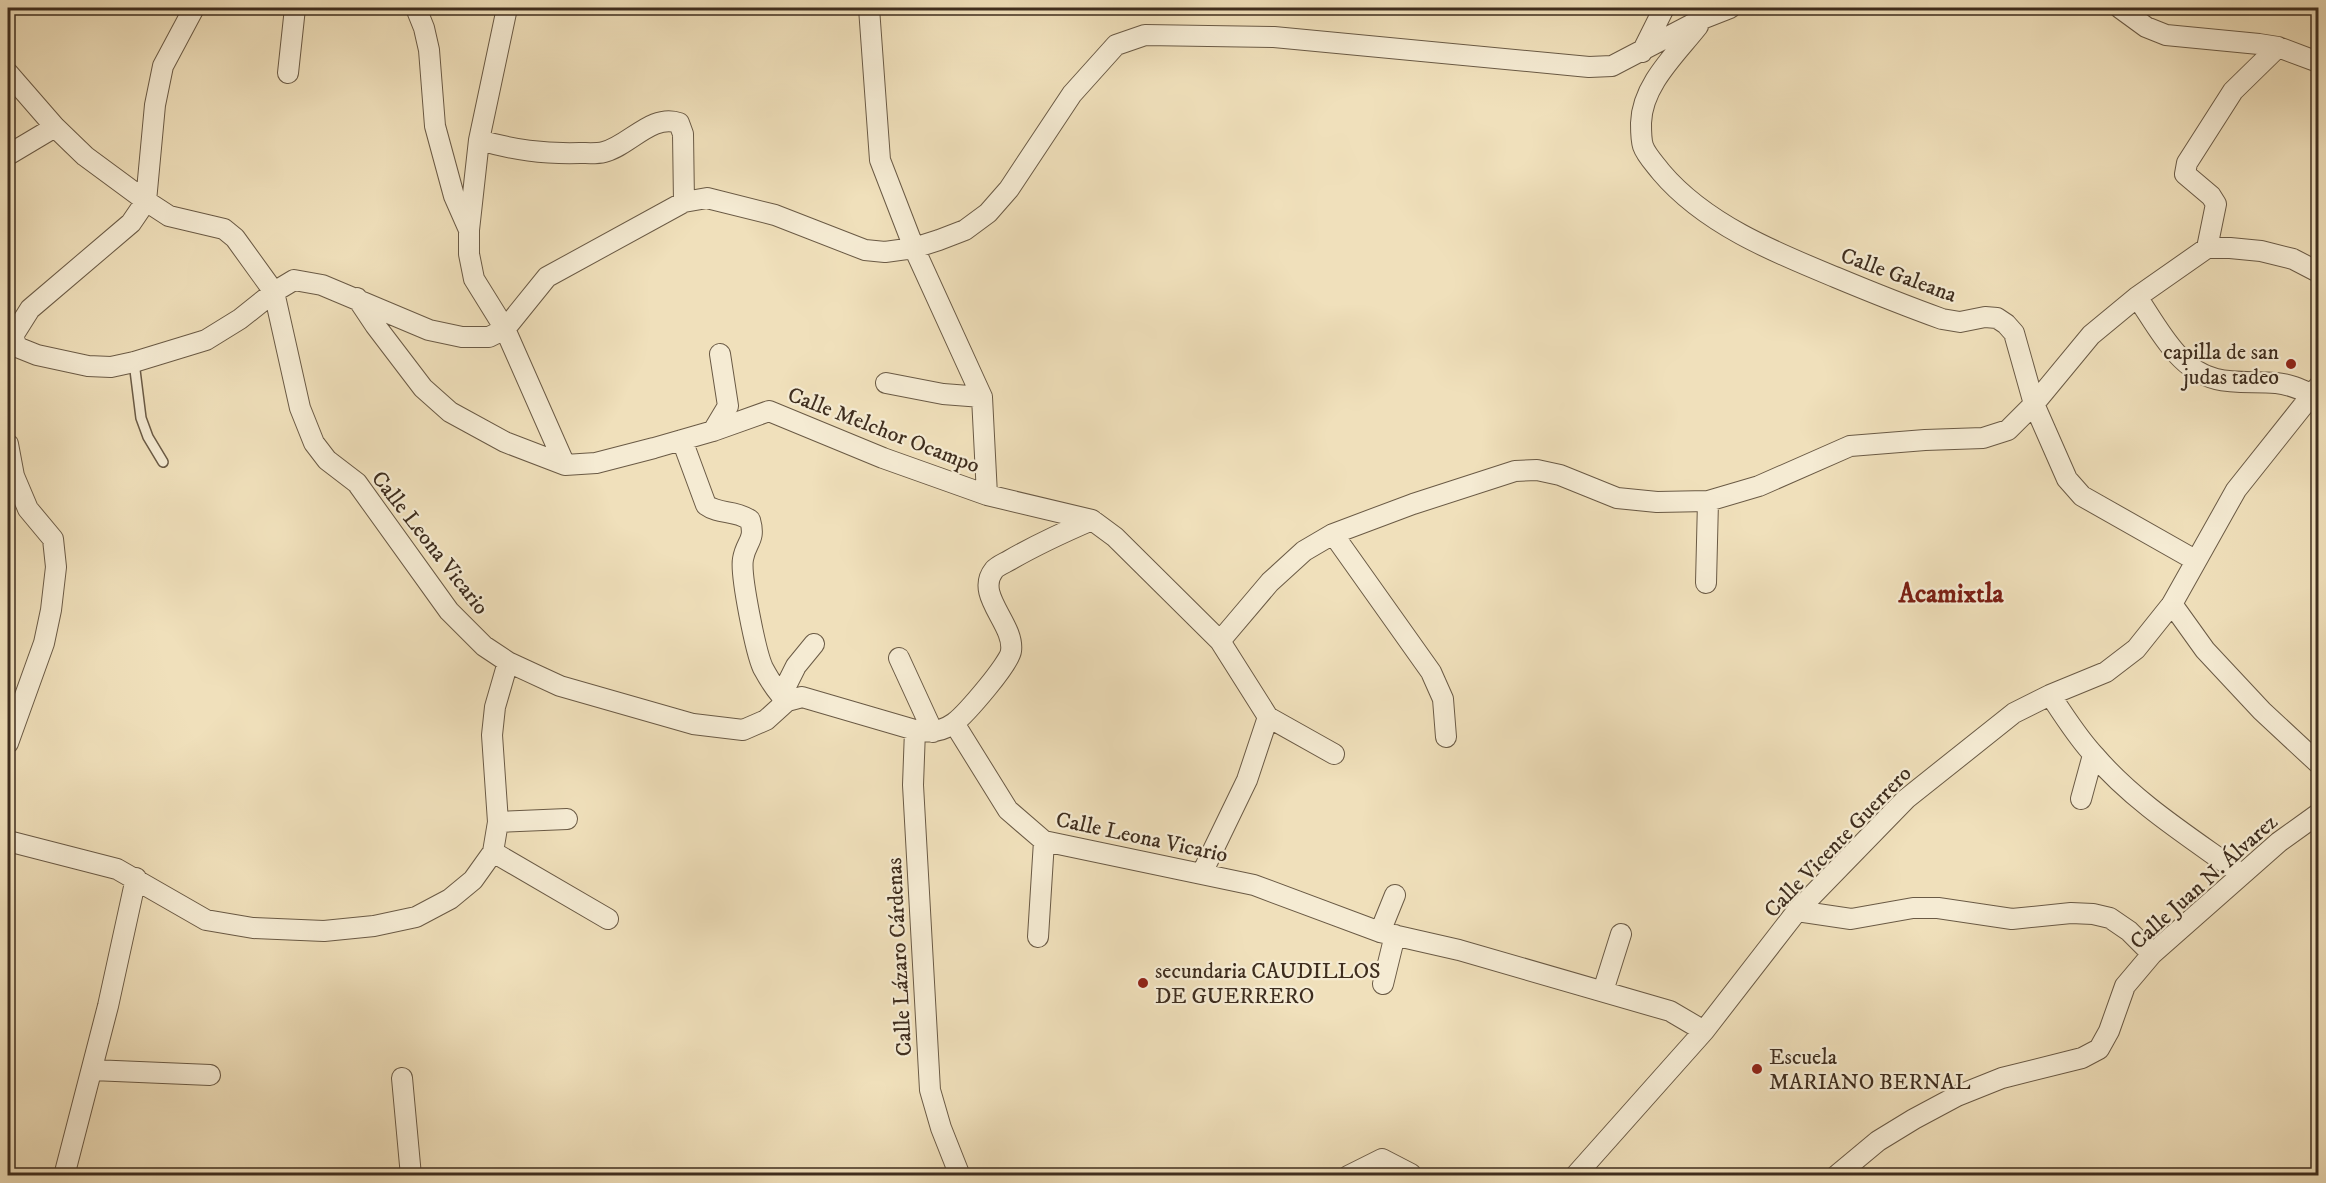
<svg xmlns="http://www.w3.org/2000/svg" width="2326" height="1183" font-family="'IM FELL DW Pica',serif">
<style>
.lines{fill:none;stroke-linecap:round;stroke-linejoin:round}
.lane-casing{stroke:#6a5a45;stroke-width:12}
.street-casing{stroke:#6a5a45;stroke-width:22}
.lane{stroke:#f5ebd3;stroke-width:9}
.street{stroke:#f5ebd3;stroke-width:20}
.poi-dot{fill:#8f2418;stroke:#f5ebd3;stroke-width:2}
.labels{text-anchor:middle;stroke-width:4.5;stroke-linejoin:round;paint-order:stroke}
.street-label{font-size:22px;fill:#3e2d1e;stroke:#f5ebd3}
.poi-label{font-size:22px;fill:#3e2d1e;stroke:#f5ebd3;text-anchor:start}
.quarter-label{font-size:26px;font-weight:bold;fill:#7a1f14;stroke:#f5ebd3}
</style>
<rect width="100%" height="100%" fill="#f0e0bb"/>
<filter id="stains"><feTurbulence type="fractalNoise" baseFrequency=".00333" numOctaves="4"/><feColorMatrix values="0 0 0 0 .2 0 0 0 0 .09 0 0 0 0 .02 0 0 0 .5 -.17"/></filter>
<radialGradient id="worn" r=".72"><stop offset=".6" stop-color="#630" stop-opacity="0"/><stop offset="1" stop-color="#630" stop-opacity=".3"/></radialGradient>
<g class="lines">
<defs>
<path id="lane" d="M134 362 141 418 148 437 163 462"/>
<path id="street" d="M194 8 163 66 155 105 146 201 131 223 30 309 13 336 17 347 37 355 88 366 111 367 134 362 206 340 240 319 274 292 294 280 322 285 429 330 462 337H489L505 329 547 277 684 202 707 198 775 215 865 250 885 252 914 248 939 240 965 230 988 213 1009 189 1072 94 1116 45 1145 35 1274 37 1589 67 1612 66 1702 19 1730 8
M416 8 424 28 429 50 435 126 454 196 469 230
M507 8 479 140 469 230V254L474 279 505 329 565 465
M869 8 880 160 914 248 982 397 987 495
M2120 8 2146 27 2166 35 2259 44 2278 47 2318 62
M1698 26C1676 54 1642 85 1641 123 1641 129 1641 140 1643 146 1646 155 1655 164 1661 172 1705 224 1774 252 1835 277 1871 292 1906 306 1942 319L1960 322 1985 317 1997 318 2006 324 2014 333 2034 404 2067 479 2082 496 2195 560
M1642 52 1664 8
M8 73 55 127 85 156 146 201 169 216 224 229 235 238 274 292 300 408 314 443 327 460 357 483 449 611 484 646 508 662 560 686 693 724 743 730 766 720 787 701 802 697 915 730C929 733 943 731 954 723 966 714 1010 663 1011 651 1015 624 974 595 994 570 997 566 1005 563 1010 560 1036 545 1064 532 1092 520
M288 73 295 8
M479 140C514 150 543 154 580 153 587 153 596 154 604 152 629 146 652 113 679 123L683 134 684 202
M8 155 55 127
M2207 248 2216 204 2211 196 2185 174 2187 163 2233 91 2278 47
M2137 297C2157 326 2178 370 2216 379 2235 384 2256 381 2276 383 2289 384 2300 389 2311 394
M357 298 375 325 423 388 450 412 505 442 565 465 596 463 654 448 713 431 769 411 883 458 987 495 1092 520 1115 537 1220 641 1268 717 1247 780 1202 873
M886 383 943 394 982 397
M713 431 728 406 720 354
M682 440 706 505C720 515 733 509 750 520 756 541 746 541 743 559 740 575 756 653 763 668 769 679 777 693 787 701
M8 444 14 476 28 509 53 539 56 567 51 610 44 643 8 743
M1333 534 1431 672 1443 699 1446 737
M1706 583 1708 501
M2172 604 2205 650 2262 711 2318 763
M1220 641 1270 582 1304 551 1333 534 1413 504 1515 471 1537 470 1560 475 1617 498 1657 502 1708 501 1759 486 1850 446 1925 440 1983 438 2008 430 2034 404 2091 335 2137 297 2207 248H2230L2261 251 2293 259 2318 272
M899 658 933 732
M2050 695C2064 715 2077 737 2094 755 2135 803 2190 837 2241 874
M781 696 796 666 814 644
M1268 717 1334 754
M954 723 1008 810 1044 841 1254 885 1380 932 1459 950 1670 1011 1704 1031
M915 730 913 785 930 1090 941 1128 960 1176
M2081 799 2093 755
M498 822 567 819
M8 841 117 869 206 920 253 928 324 931 374 926 416 917 450 899 473 880 493 852 498 822 492 735 495 707 508 662
M493 852 608 919
M1797 911 1851 919 1913 908H1938L2012 919 2071 913 2093 914 2110 918 2129 931 2152 954
M1380 932 1395 895
M1038 937 1044 841
M1383 984 1395 935
M1603 991 1621 934
M92 1070 210 1075
M402 1078 411 1176
M64 1176 108 1006 136 878
M1348 1176 1382 1159 1411 1174
M1575 1176 1704 1031 1797 911 1906 799 2014 713 2050 695 2106 672 2136 649 2172 604 2236 490 2318 387
M1836 1176 1878 1141 1914 1119 1957 1096 2002 1078 2082 1058 2099 1049 2109 1031 2125 986 2152 954 2279 842 2318 814"/>
</defs>
<use href="#lane" class="lane-casing"/>
<use href="#street" class="street-casing"/>
<use href="#lane" class="lane"/>
<use href="#street" class="street"/>
</g>
<g class="poi-dot">
<circle cx="2291" cy="364" r="6"/>
<circle cx="1143" cy="983" r="6"/>
<circle cx="1757" cy="1069" r="6"/>
</g>
<g class="labels">
<g class="street-label">
<text transform="translate(1899 274) rotate(20)" y="8">Calle Galeana</text>
<text transform="translate(884 429) rotate(21)" y="8">Calle Melchor Ocampo</text>
<text transform="translate(431 542) rotate(52)" y="8">Calle Leona Vicario</text>
<text transform="translate(1142 836) rotate(12)" y="8">Calle Leona Vicario</text>
<text transform="translate(1837 841) rotate(-46)" y="8">Calle Vicente Guerrero</text>
<text transform="translate(2203 881) rotate(-42)" y="8">Calle Juan N. Álvarez</text>
<text transform="translate(898 957) rotate(-93)" y="8">Calle Lázaro Cárdenas</text>
</g>
<g class="poi-label">
<text x="2279" y="359" text-anchor="end">capilla de san<tspan x="2279" dy="25">judas tadeo</tspan></text>
<text x="1155" y="978">secundaria CAUDILLOS<tspan x="1155" dy="25">DE GUERRERO</tspan></text>
<text x="1769" y="1064">Escuela<tspan x="1769" dy="25">MARIANO BERNAL</tspan></text>
</g>
<g class="quarter-label">
<text x="1951" y="602">Acamixtla</text>
</g>
</g>
<rect width="2326" height="1183" fill="none" stroke="#f0e0bb" stroke-width="30"/>
<rect x="9" y="9" width="2308" height="1165" fill="none" stroke="#3e2d1e" stroke-width="3"/>
<rect x="15" y="15" width="2296" height="1153" fill="none" stroke="#3e2d1e" stroke-width="1.5"/>
<rect width="100%" height="100%" filter="url(#stains)"/>
<rect width="100%" height="100%" fill="url(#worn)"/>
</svg>
